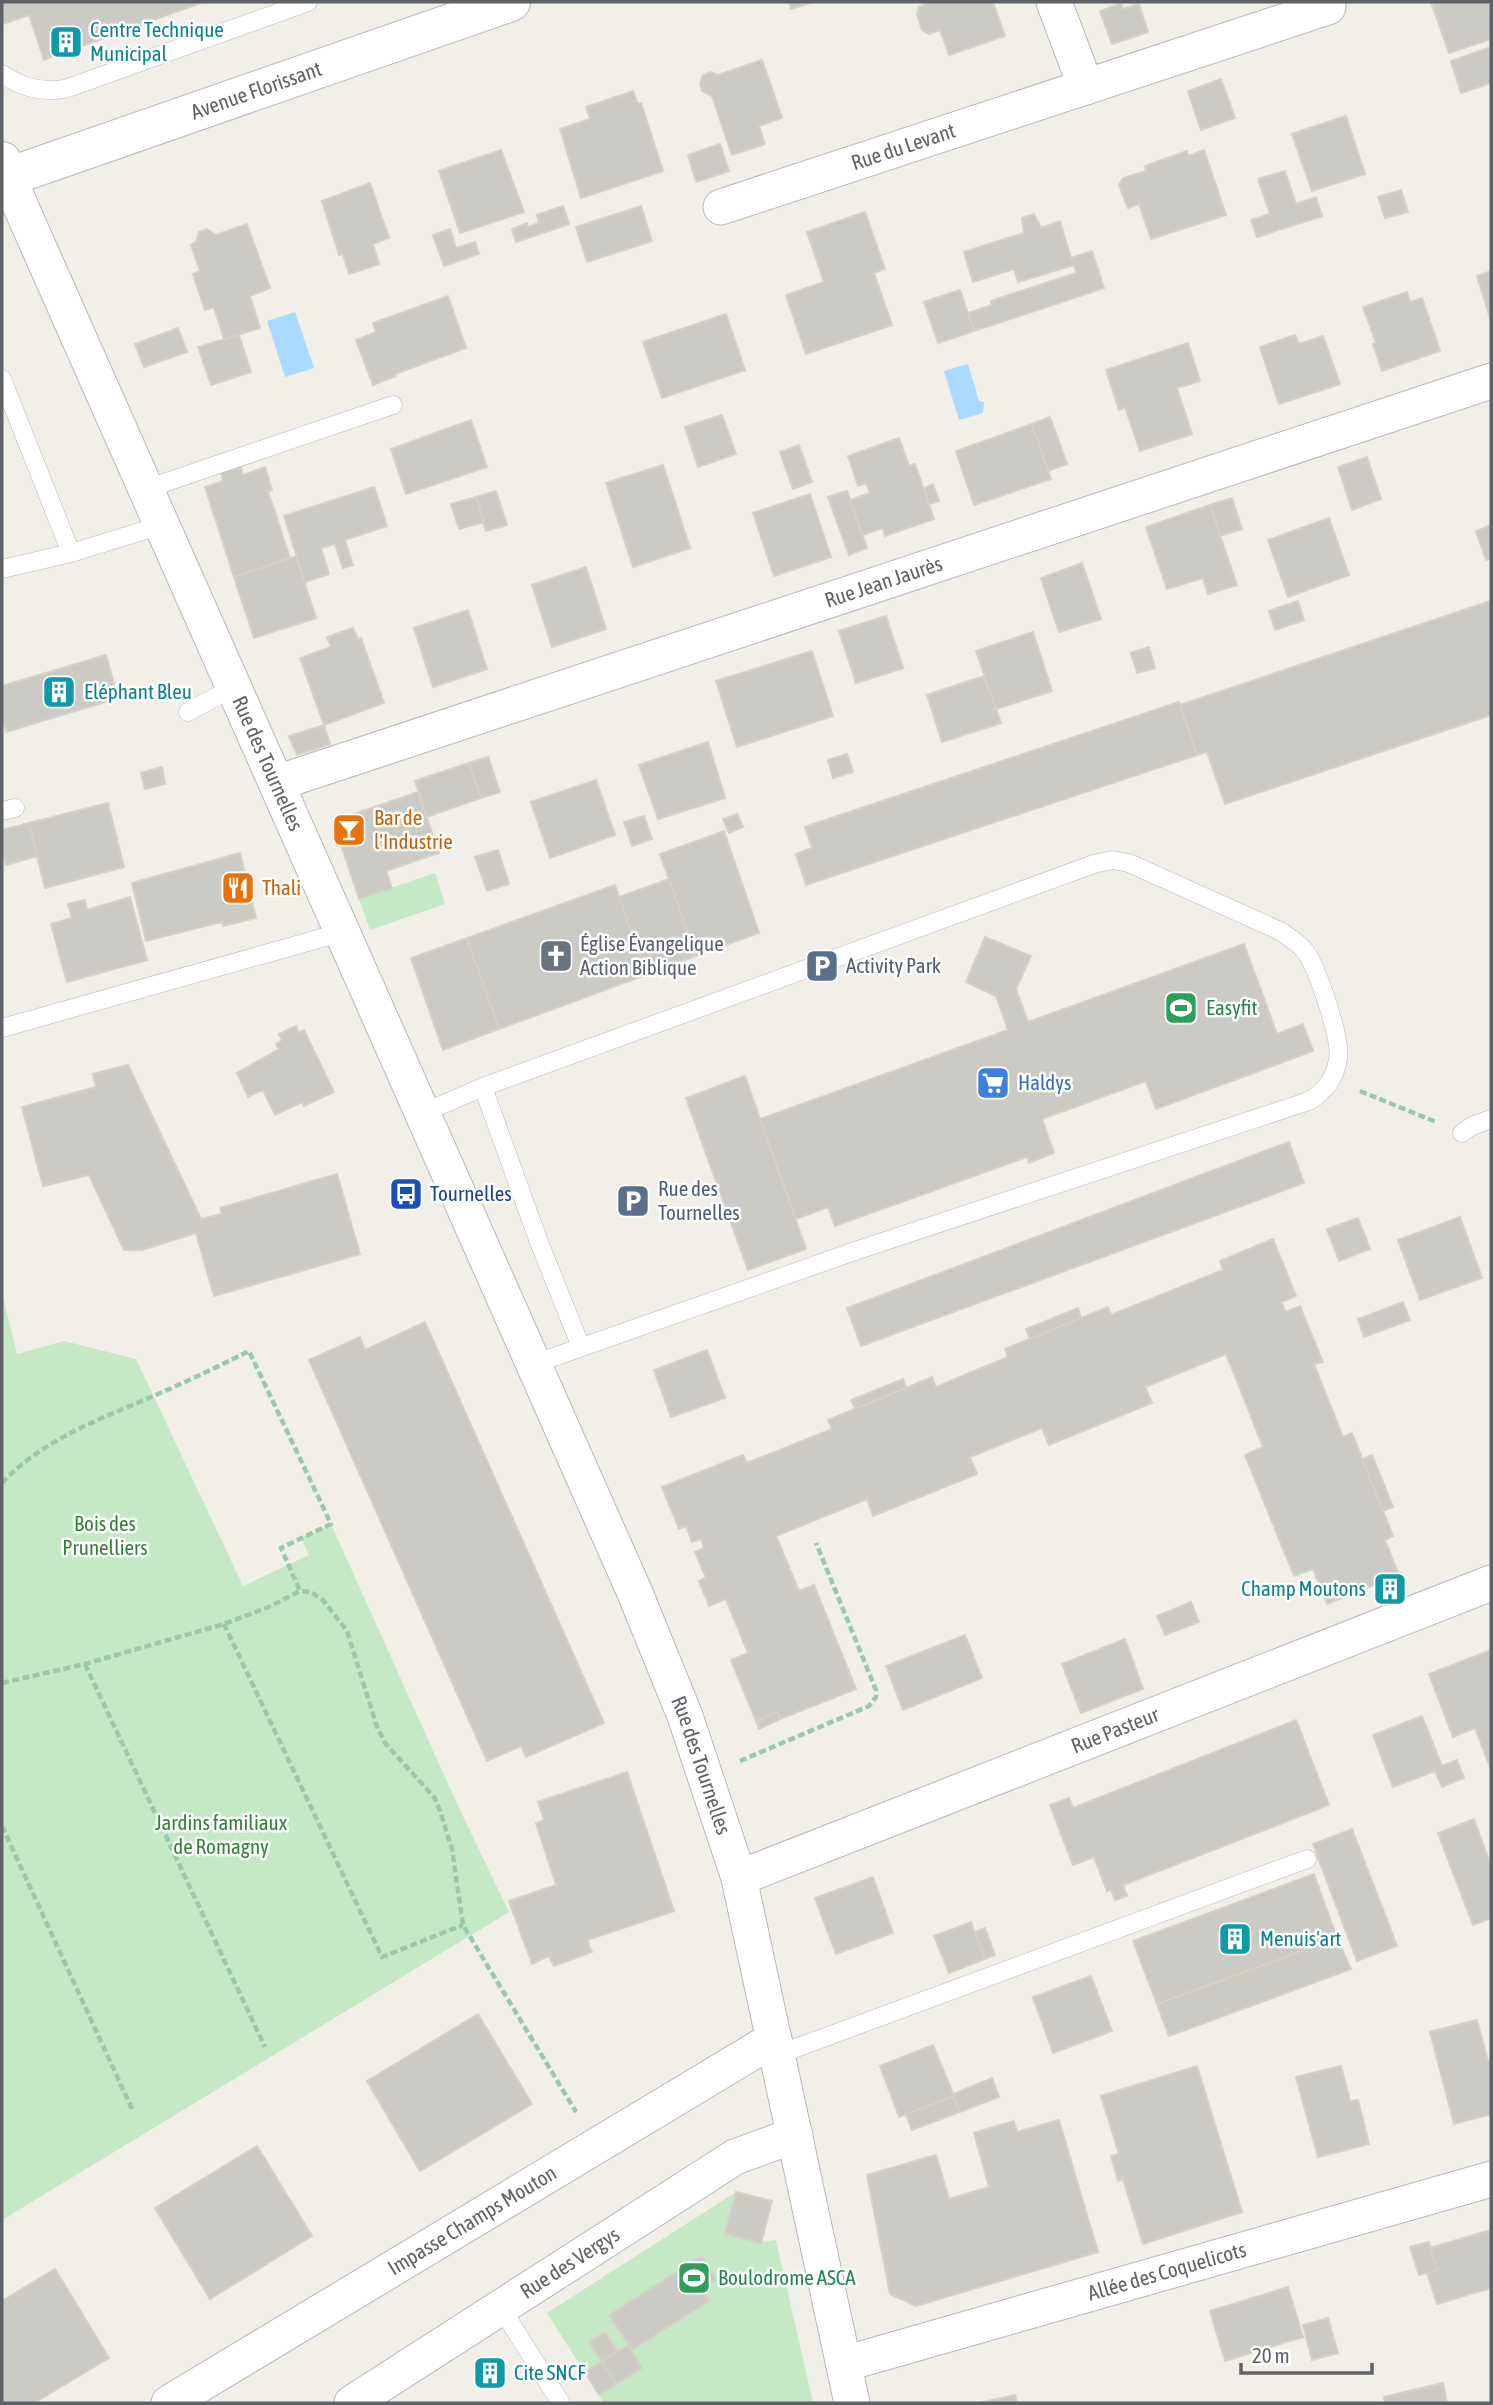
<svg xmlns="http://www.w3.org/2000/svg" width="1493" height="2405" font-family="'Asap Condensed',sans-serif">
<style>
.green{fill:#c5e8c5}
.water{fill:#aadaff}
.building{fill:#cccac5;stroke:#d6d1c6;stroke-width:2}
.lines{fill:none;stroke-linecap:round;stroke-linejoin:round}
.lane-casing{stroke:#b5b8bc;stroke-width:19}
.street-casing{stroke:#b5b8bc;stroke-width:37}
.secondary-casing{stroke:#b6babf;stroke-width:40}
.path{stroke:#9cc7a9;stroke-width:4.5;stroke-dasharray:7 3.5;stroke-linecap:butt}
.lane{stroke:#fff;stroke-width:18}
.street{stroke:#fff;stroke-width:35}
.secondary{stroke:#fff;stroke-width:38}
.labels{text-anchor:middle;stroke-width:5;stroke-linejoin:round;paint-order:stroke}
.culture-label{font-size:21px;fill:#0d838f;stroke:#fff;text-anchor:start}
.street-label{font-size:21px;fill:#5f6368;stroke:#fff}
.food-label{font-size:21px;fill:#c56008;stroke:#fff;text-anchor:start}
.worship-label{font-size:21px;fill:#5b616d;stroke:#fff;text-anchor:start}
.service-label{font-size:21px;fill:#4e5e75;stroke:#fff;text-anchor:start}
.leisure-label{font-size:21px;fill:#27864d;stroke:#fff;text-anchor:start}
.shop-label{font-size:21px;fill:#366cbe;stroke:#fff;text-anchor:start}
.transit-label{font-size:21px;fill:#164399;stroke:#fff;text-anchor:start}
.park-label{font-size:21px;fill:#348238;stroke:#fff}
</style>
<rect width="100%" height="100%" fill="#f1efe8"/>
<path class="green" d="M435 873 445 904 370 930 359 899Z
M2 1294 17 1354 64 1341 136 1359 243 1586 309 1555 301 1538 331 1524 458 1806 509 1912 2 2220Z
M736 2192 772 2201 761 2242 776 2240 813 2403H604L547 2313Z"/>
<path class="water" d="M295 312 314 368 285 377 267 321Z
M968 364 979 401 984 402 983 413 959 420 944 371Z"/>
<path class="building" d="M2 2H203L44 60 29 15 2 24Z
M789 2H813L791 9Z
M993 2 1005 36 949 55 940 30 929 34 922 30 917 14 919 7 930 2Z
M1431 2H1488L1491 12V39L1449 53Z
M1121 3 1123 9 1139 4 1148 32 1112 44 1100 11Z
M1491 47V83L1461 93 1451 61Z
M762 60 782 118 759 126 765 144 732 155 712 96 702 91 700 83 703 75 711 72 718 75Z
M1221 79 1235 118 1201 130 1188 91Z
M633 91 638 104 641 103 663 171 581 198 560 129 590 119 586 107Z
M1346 116 1365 174 1312 191 1292 134Z
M720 144 729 171 696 182 688 155Z
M501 150 524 212 460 233 439 171Z
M1204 150 1226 215 1151 239 1139 204 1128 208 1119 185 1123 178 1146 171 1145 166 1187 151 1188 156Z
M1285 171 1296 204 1316 197 1322 216 1257 237 1251 220 1270 214 1258 179Z
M370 183 389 238 373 244 379 264 349 274 343 254 339 255 322 201Z
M1401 190 1408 212 1385 218 1378 197Z
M563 206 569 224 516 242 512 229 527 223 528 227 539 223 537 215Z
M641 206 652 241 587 262 576 227Z
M865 212 885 269 874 273 892 325 806 354 786 295 824 282 807 232Z
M1034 214 1041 228 1060 221 1071 258 1092 251 1104 288 974 331 968 313 992 305 991 301 1076 273 1074 265 1018 282 1014 269 973 282 964 252 1024 233 1022 218Z
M247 224 270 288 250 296 260 328 224 339 214 307 205 310 193 274 200 271 191 245 196 242 199 232 207 229 216 235Z
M450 229 456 248 475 242 479 254 444 266 433 235Z
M1491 271V321L1477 276Z
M960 290 974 331 938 343 924 302Z
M1407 292 1410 302 1422 298 1440 351 1382 371 1373 344 1376 343 1363 307Z
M448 296 466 348 395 374 396 376 373 385 356 340 376 332 373 323Z
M726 314 745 370 662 398 643 342Z
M178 328 187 352 144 367 135 344Z
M239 335 251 372 211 385 198 347Z
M1295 335 1299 344 1323 336 1340 384 1279 404 1260 347Z
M1188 343 1200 381 1177 388 1192 434 1140 451 1125 407 1119 410 1106 370Z
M722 415 736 454 698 467 685 427Z
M1050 417 1067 464 1048 471 1032 424Z
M471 420 487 467 406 494 391 449Z
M1032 424 1051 479 974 505 956 451Z
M899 438 909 466 915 464 934 519 885 536 883 528 862 535 850 500 870 493 866 483 858 486 848 456Z
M799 445 812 482 793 489 780 452Z
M1367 457 1381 499 1352 510 1338 467Z
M663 465 690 548 633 567 606 483Z
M241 467 243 475 265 467 272 490 268 491 290 558 234 577 205 487 223 481 221 473Z
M933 484 939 501 929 504 924 488Z
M374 487 387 526 345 540 353 565 343 568 335 544 321 548 329 574 305 582 284 516Z
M496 491 507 525 486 531 476 497Z
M847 491 867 548 849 555 828 497Z
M810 494 831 557 774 576 753 513Z
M476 497 484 522 459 529 451 504Z
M1232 498 1242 529 1220 536 1210 505Z
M1210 505 1237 585 1208 594 1203 578 1167 589 1146 527Z
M1329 518 1349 575 1288 597 1268 540Z
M1491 525V558L1486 560 1476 531Z
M296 556 316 618 254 638 234 577Z
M1082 563 1101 619 1059 632 1041 578Z
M586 567 606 629 552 647 532 585Z
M1298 601 1304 620 1275 630 1269 611Z
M1491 601V715L1225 804 1207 752 1197 755 1180 705Z
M468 610 487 669 433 687 414 628Z
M886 616 903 668 856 683 839 631Z
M353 628 358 639 361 638 384 703 324 725 300 658 331 647 327 637Z
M1033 632 1052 691 996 709 976 651Z
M1149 647 1155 668 1137 673 1131 653Z
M812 651 833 716 737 747 716 681Z
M106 655 118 698 6 732 2 716V686Z
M984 676 1001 723 942 742 927 695Z
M1179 702 1197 755 806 885 796 854 812 848 805 827Z
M324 725 330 744 297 755 289 736Z
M708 742 725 798 658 819 639 765Z
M847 754 853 772 833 778 828 760Z
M488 757 500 792 481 798 469 763Z
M469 763 481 798 427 817 415 781Z
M162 767 165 784 145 789 141 773Z
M596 780 615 835 550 858 531 802Z
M418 792 439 853 386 871 392 888 359 899 333 821Z
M108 803 124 867 45 888 29 823Z
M737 814 743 827 729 833 723 819Z
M644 816 652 839 632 846 624 822Z
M29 823 37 856 6 865 2 848V830Z
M724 831 759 933 696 956 660 854Z
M498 850 509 884 487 891 475 857Z
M240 853 256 918 223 926 222 922 146 941 132 883Z
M669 879 696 956 646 975 619 897Z
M615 885 646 975 499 1029 467 938Z
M130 897 147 960 67 982 51 924 72 918 68 904 85 900 87 910Z
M985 937 1031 956 1016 989 1028 1022 1244 944 1277 1034 1303 1024 1313 1051 1156 1109 1146 1081 1042 1119 1054 1153 1029 1163 1027 1157 1021 1159 835 1226 828 1207 796 1219 760 1119 1008 1030 996 996 966 982Z
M467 938 499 1029 443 1050 411 958Z
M296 1026 298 1033 304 1030 334 1092 304 1106 302 1102 275 1115 263 1090 248 1097 237 1073 279 1049 276 1044 282 1040 279 1034Z
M128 1065 201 1219 222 1214 220 1208 337 1174 360 1254 214 1296 196 1233 142 1250H124L89 1175 43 1186 22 1107 96 1087 93 1074Z
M745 1076 806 1249 748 1270 686 1098Z
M1289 1142 1304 1183 861 1346 847 1308Z
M1460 1217 1482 1278 1420 1300 1398 1240Z
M1358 1218 1370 1249 1339 1261 1327 1229Z
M1273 1239 1296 1296 1281 1302 1286 1312 1300 1306 1323 1362 1314 1364 1343 1437 1352 1433 1393 1536 1385 1540 1399 1575 1327 1604 1313 1569 1294 1576 1245 1455 1263 1447 1226 1354 1145 1387 1152 1403 1049 1445 1042 1428 970 1457 977 1474 873 1516 867 1499 776 1536 799 1591 814 1585 856 1689 780 1719 777 1712 756 1721 731 1660 748 1653 726 1599 709 1606 699 1581 706 1578 695 1552 704 1548 701 1539 692 1542 686 1526 679 1529 662 1487 743 1455 747 1463 832 1429 828 1420 932 1377 936 1387 1008 1357 1005 1349 1081 1318 1108 1307 1111 1315 1223 1270 1220 1261Z
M1403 1302 1410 1320 1364 1337 1358 1319Z
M1078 1308 1081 1318 1030 1339 1026 1329Z
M425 1322 604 1723 526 1757 521 1746 487 1761 309 1360 360 1337 365 1350Z
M707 1350 725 1398 671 1417 654 1370Z
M903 1379 906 1388 855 1409 851 1400Z
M1372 1455 1393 1507 1383 1511 1362 1459Z
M1399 1578 1404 1591 1382 1600 1377 1587Z
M1191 1602 1199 1622 1165 1635 1157 1616Z
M965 1635 982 1678 903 1710 886 1666Z
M1125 1639 1143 1689 1081 1713 1062 1664Z
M1491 1650V1770L1475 1728 1453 1737 1429 1674Z
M777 1712 780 1719 759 1729 756 1721Z
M1422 1716 1442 1766 1457 1760 1464 1778 1442 1787 1435 1771 1393 1787 1373 1735Z
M1296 1720 1329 1805 1123 1885 1127 1896 1115 1900 1111 1889 1107 1891 1094 1857 1073 1865 1050 1805 1069 1798 1073 1808Z
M627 1772 674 1911 587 1940 592 1952 554 1966 549 1956 532 1964 509 1901 556 1885 536 1823 544 1820 538 1802Z
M1474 1819 1491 1866V1918L1473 1925 1438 1833Z
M1352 1829 1397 1946 1357 1961 1313 1844Z
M1314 1874 1337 1938 1157 2004 1133 1941Z
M873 1877 893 1933 836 1954 815 1898Z
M971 1922 985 1959 949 1973 934 1936Z
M985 1928 995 1955 985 1959 975 1932Z
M1337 1938 1351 1969 1169 2036 1157 2004Z
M1091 1976 1112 2031 1053 2053 1033 1997Z
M478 2014 532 2104 420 2171 367 2081Z
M1477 2020 1488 2061 1491 2062V2114L1454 2124 1430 2032Z
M933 2045 954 2096 899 2117 880 2066Z
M1197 2066 1242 2212 1143 2244 1123 2179 1118 2181 1111 2156 1119 2154 1101 2096Z
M1341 2066 1350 2101 1358 2100 1369 2144 1318 2157 1296 2077Z
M992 2078 999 2097 960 2112 953 2094Z
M954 2096 960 2112 912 2130 906 2114Z
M1059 2120 1098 2252 916 2306 890 2294 867 2175 936 2155 949 2199 989 2187 974 2133 1014 2121 1017 2132Z
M257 2146 312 2236 210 2299 155 2208Z
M736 2192 772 2201 761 2243 725 2234Z
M1490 2230 1491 2288 1437 2304 1427 2273 1437 2270 1430 2248Z
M1429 2242 1437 2270 1419 2275 1410 2247Z
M702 2256 716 2279 701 2288 709 2301 632 2350 609 2315Z
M55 2269 109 2358 34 2403H2V2301Z
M1288 2287 1303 2337 1225 2361 1210 2311Z
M1328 2318 1338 2353 1312 2360 1303 2325Z
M605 2332 617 2351 602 2362 589 2342Z
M628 2345 642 2368 616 2384 602 2362Z
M493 2361 501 2377 487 2384 479 2369Z
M602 2362 616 2384 599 2395 585 2372Z
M1443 2383 1447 2403H1385L1384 2397Z
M1015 2395 1017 2403H979Z"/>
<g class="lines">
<defs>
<path id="lane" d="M2 74C23 88 40 92 65 89L308 2
M2 379 71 553
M146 489 393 405
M2 569 71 553 162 525
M188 712 234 687
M2 811 15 808
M2 1028 343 932
M483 1087 539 1242 581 1347
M423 1113 483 1087 1094 864 1112 860 1129 863 1280 931C1289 937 1299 943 1305 951 1317 967 1342 1040 1338 1059 1335 1079 1325 1091 1309 1101L855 1251 534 1364
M1462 1133 1472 1126 1491 1119
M777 2055 1307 1859
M501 2308 561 2403"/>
<g id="street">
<path d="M1054 2 1086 87"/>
<path id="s1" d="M2 180 8 177 24 214 635 1593 685 1716 739 1878 852 2403"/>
<path id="s2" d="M721 207 1328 7"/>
<path id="s3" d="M277 783 1491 381"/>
<path id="s4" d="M739 1878 1491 1583"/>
<path id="s5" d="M844 2364 1491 2179"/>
<path id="s6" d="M169 2403 774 2039"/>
<path id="s7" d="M352 2403 735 2157 795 2135"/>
</g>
<g id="secondary">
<path id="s8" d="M2 161 8 177 511 2"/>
</g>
</defs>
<use href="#lane" class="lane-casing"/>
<use href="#street" class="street-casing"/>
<use href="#secondary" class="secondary-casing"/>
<path class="path" d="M1360 1091 1436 1122
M2 1483C42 1440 98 1420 151 1397 184 1383 217 1367 249 1351L331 1524 281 1548 300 1591
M224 1624 382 1957 463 1925
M85 1664 265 2047
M2 1683 85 1664 224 1624 269 1607 300 1591 311 1592 323 1600 347 1631 377 1727 385 1743 434 1797 440 1811 452 1849 463 1925 576 2112
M740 1761 869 1706 876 1697V1690L816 1543
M2 1826 132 2109"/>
<use href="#lane" class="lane"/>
<use href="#street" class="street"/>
<use href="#secondary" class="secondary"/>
</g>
<defs>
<symbol id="building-square" viewBox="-11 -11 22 22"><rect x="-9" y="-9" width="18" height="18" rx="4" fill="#0f9aa8" stroke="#fff"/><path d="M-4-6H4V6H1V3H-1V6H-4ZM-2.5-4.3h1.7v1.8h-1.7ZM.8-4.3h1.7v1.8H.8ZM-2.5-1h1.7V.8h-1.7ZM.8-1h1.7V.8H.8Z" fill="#fff"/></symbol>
<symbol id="bar-square" viewBox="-11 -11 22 22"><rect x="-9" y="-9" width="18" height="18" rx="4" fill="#e8710a" stroke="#fff"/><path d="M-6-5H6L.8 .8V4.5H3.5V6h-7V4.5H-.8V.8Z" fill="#fff"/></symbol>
<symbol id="restaurant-square" viewBox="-11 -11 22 22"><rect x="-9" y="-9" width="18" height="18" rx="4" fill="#e8710a" stroke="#fff"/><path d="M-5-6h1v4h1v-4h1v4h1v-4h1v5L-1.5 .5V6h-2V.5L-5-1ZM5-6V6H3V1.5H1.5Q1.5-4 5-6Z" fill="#fff"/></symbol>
<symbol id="church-square" viewBox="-11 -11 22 22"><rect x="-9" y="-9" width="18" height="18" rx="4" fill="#6b7280" stroke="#fff"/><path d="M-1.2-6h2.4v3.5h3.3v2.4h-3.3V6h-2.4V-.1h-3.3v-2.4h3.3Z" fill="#fff"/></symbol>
<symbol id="parking-square" viewBox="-11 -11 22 22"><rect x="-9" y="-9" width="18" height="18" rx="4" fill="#5c6f8a" stroke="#fff"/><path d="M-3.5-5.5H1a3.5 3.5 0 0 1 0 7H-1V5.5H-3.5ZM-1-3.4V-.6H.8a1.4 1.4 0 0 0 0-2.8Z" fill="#fff"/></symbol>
<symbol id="stadium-square" viewBox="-11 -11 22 22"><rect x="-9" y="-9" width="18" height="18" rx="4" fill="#2e9e5b" stroke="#fff"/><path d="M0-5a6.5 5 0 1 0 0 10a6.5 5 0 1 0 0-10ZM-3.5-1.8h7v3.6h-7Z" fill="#fff"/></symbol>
<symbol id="supermarket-square" viewBox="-11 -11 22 22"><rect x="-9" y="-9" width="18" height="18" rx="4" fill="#3f7fe0" stroke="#fff"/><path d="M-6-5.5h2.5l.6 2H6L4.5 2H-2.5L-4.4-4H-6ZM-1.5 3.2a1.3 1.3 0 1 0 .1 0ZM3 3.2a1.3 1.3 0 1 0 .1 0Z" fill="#fff"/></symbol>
<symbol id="bus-square" viewBox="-11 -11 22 22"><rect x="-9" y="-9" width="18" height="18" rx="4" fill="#1a4fb4" stroke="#fff"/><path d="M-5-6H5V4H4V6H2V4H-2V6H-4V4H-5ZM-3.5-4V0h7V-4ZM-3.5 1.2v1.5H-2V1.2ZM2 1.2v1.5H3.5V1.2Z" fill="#fff"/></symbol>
</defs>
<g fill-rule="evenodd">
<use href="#building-square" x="47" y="23" width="38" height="38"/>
<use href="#building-square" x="40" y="673" width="38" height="38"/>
<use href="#bar-square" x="330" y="811" width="38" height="38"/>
<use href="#restaurant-square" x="219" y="869" width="38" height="38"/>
<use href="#church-square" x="537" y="937" width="38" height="38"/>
<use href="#parking-square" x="803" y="947" width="38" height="38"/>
<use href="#stadium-square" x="1162" y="989" width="38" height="38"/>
<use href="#supermarket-square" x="974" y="1064" width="38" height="38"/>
<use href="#bus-square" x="387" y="1175" width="38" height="38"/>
<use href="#parking-square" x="614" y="1182" width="38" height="38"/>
<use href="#building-square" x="1371" y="1570" width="38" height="38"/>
<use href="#building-square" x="1216" y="1920" width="38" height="38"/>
<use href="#stadium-square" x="675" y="2259" width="38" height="38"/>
<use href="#building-square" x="471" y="2354" width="38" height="38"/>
</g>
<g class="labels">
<g class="culture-label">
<text x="90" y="37">Centre Technique<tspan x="90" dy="24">Municipal</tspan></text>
<text x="84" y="699">Eléphant Bleu</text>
<text x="1366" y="1596" text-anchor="end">Champ Moutons</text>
<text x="1260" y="1946">Menuis'art</text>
<text x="514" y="2380">Cite SNCF</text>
</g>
<g class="street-label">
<text dy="7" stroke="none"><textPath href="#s8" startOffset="280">Avenue Florissant</textPath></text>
<text dy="7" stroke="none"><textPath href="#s2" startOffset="192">Rue du Levant</textPath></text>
<text dy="7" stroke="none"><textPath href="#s3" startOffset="639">Rue Jean Jaurès</textPath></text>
<text dy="7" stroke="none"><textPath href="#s1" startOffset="648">Rue des Tournelles</textPath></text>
<text dy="7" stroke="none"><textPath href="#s4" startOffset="404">Rue Pasteur</textPath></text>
<text dy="7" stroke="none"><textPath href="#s1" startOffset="1740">Rue des Tournelles</textPath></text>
<text dy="7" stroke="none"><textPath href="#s6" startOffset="354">Impasse Champs Mouton</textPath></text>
<text dy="7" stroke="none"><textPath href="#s7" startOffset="259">Rue des Vergys</textPath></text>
<text dy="7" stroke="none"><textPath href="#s5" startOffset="336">Allée des Coquelicots</textPath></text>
</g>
<g class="food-label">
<text x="374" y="825">Bar de<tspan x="374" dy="24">l'Industrie</tspan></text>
<text x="262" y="895">Thali</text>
</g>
<g class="worship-label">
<text x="580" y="951">Église Évangelique<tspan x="580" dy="24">Action Biblique</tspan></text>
</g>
<g class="service-label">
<text x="846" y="973">Activity Park</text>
<text x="658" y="1196">Rue des<tspan x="658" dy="24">Tournelles</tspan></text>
</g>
<g class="leisure-label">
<text x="1206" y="1015">Easyfit</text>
<text x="718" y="2285">Boulodrome ASCA</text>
</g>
<g class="shop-label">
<text x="1018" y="1090">Haldys</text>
</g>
<g class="transit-label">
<text x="430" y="1201">Tournelles</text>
</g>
<g class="park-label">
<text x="105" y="1531">Bois des<tspan x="105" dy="24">Prunelliers</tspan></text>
<text x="221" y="1830">Jardins familiaux<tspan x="221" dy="24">de Romagny</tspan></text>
</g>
</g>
<rect width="1493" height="2405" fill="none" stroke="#5f6368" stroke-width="7"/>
<path d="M1241 2363v10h131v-10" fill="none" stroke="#5f6368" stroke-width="3.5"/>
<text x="1252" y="2363" font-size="21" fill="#5f6368" stroke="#ffffff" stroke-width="5" paint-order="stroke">20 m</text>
</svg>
